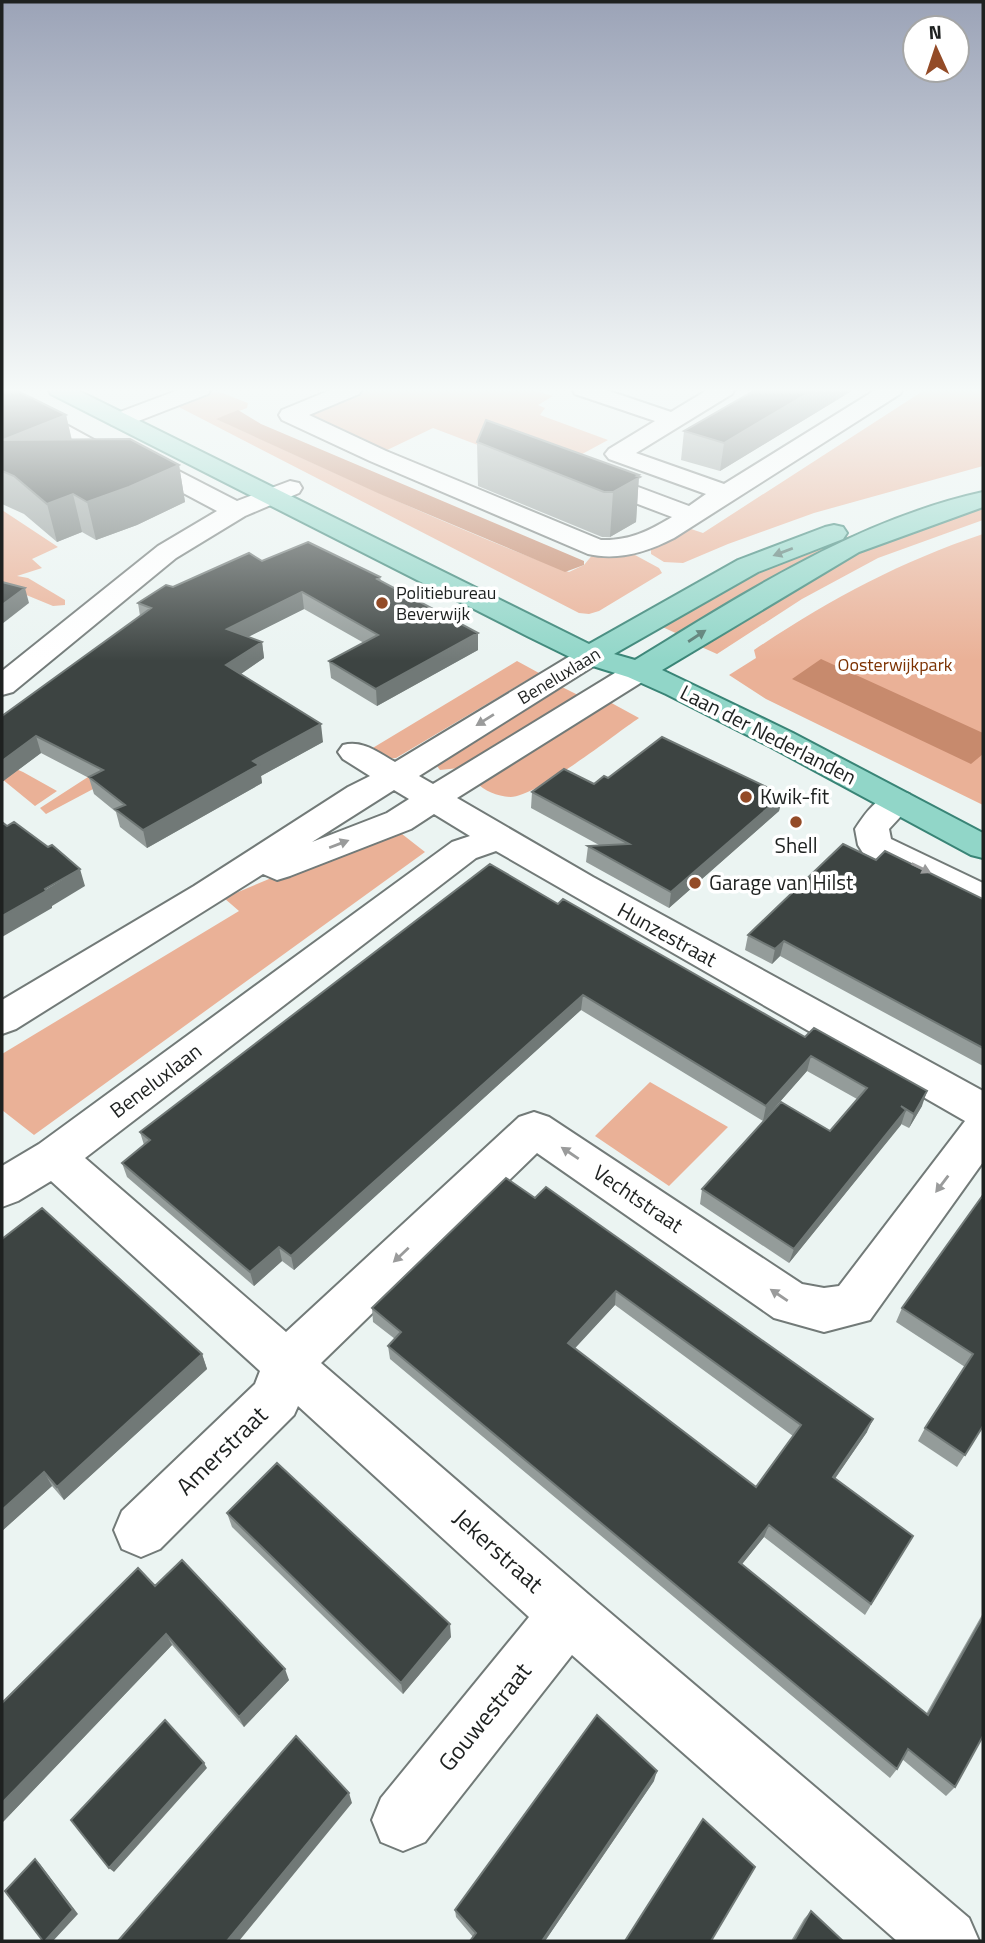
<svg xmlns="http://www.w3.org/2000/svg" width="985" height="1943" font-family="'Titillium Web',sans-serif">
<style>
.green{fill:#eab197}
.water{fill:#c78a6d}
.lines{fill:none;stroke-linecap:round;stroke-linejoin:round}
.minor-casing{stroke:#727a78;stroke-width:4}
.major-casing{stroke:#398476;stroke-width:4}
.minor{fill:#fff;fill-rule:evenodd}
.major{fill:#91d6c8;fill-rule:evenodd}
.wall{fill:#949c9a;fill-rule:evenodd}
.shaded-wall{fill:#717977}
.building{fill:#3d4442;stroke:#717977;stroke-width:2;fill-rule:evenodd}
.oneway{fill:#587c74}
.oneway2{fill:#9a9b9b}
.poi-dot{fill:#934b27;stroke:#fff;stroke-width:2.5}
.labels{text-anchor:middle;stroke-width:7;stroke-linejoin:round;paint-order:stroke}
.far-poi-label{font-size:18px;fill:#1e2120;stroke:#fff;text-anchor:start}
.far-park-label{font-size:18px;fill:#7c3202;stroke:#fff}
.far-street-label{font-size:18px;fill:#1e2120;stroke:#fff}
.street-label{font-size:21px;fill:#1e2120;stroke:#fff}
.poi-label{font-size:21px;fill:#1e2120;stroke:#fff;text-anchor:start}
.near-street-label{font-size:24px;fill:#1e2120;stroke:#fff}
</style>
<rect width="100%" height="100%" fill="#ebf4f2"/>
<path class="green" d="M357 389H530L553 396 538 405 545 408 540 415 608 440 549 472 433 428 383 452 297 414Z
M926 389 983 391V466L814 513 728 544 683 563 664 562 651 554V547L688 528 703 533Z
M203 391 222 393 248 403 247 408 217 419C333 472 449 527 569 572L584 565 594 553 635 555 659 568 662 573 599 611 589 614 579 613 175 405Z
M983 507V520L878 558 802 599 717 654 697 645 861 550 917 528Z
M2 510 58 547 32 559 42 568 17 576 28 578 65 600V605L53 606 2 585Z
M866 531 871 534 680 635 658 625 745 576 812 548Z
M983 534V805L766 699 729 675 756 658 754 650C827 601 899 562 983 534Z
M517 661 539 673 396 758 386 759 371 749Z
M562 687 580 696 459 768 440 770 437 766V760Z
M606 700 639 718C615 734 535 798 510 797 497 796 484 791 476 782Z
M173 722 193 736 46 814 40 808Z
M2 763 23 772 57 791 35 806 2 779Z
M402 834 425 852 34 1135 2 1110V1054L239 911 224 898 281 874Z
M650 1082 728 1127 669 1186 595 1136Z"/>
<path class="water" d="M238 410 261 424 584 561V565L565 572 380 494 216 419Z
M821 659 983 733V754L971 764 792 679Z"/>
<g class="lines">
<defs>
<path id="minor" d="M181 389H211L208 394 128 425H112L109 420 112 415Z
M333 389H362L359 394 309 415 386 451 601 540C629 541 649 531 672 517L580 482 577 477 580 472 589 470 598 472 689 506 706 494 609 459 605 454 609 449 655 421 575 394 572 389H603L671 412 709 389H735L732 394 636 453 724 484 877 389H903L900 394 674 538C647 552 618 561 588 554L370 461 282 420 279 415 282 410Z
M39 410 105 446 138 450 237 501 290 481 299 483 302 488 299 493 245 516 176 558 13 692 2 695V671L158 546 217 511 125 462 92 458 31 422 28 417 31 412Z
M590 647 600 650 605 656 600 662 419 776 433 784 628 665 639 662 650 665 654 671 650 677 457 798 593 877 983 1091V1162L870 1320 824 1332 774 1318 537 1153 321 1363 588 1594 969 1918 979 1941H897L572 1655 425 1842 403 1851 381 1842 372 1820 381 1798 529 1617 298 1406 294 1415 160 1549 141 1557 122 1549 114 1530 122 1511 255 1384 260 1371 51 1181 18 1201 2 1207V1166L39 1144 452 842 470 836 434 814 411 829 290 876 277 880 263 874 16 1029 2 1034V1000L194 886 348 787 370 776 343 759 338 752 343 745C363 740 377 752 395 762L580 650ZM394 790 409 799 387 813 312 842ZM496 851 965 1121 839 1286 824 1288 802 1284 549 1117 534 1112 519 1117 286 1332 85 1158 476 858Z
M897 791 909 794 914 802 889 829 891 839 983 883V910L970 907 863 853 858 845 855 829C866 812 877 797 897 791Z"/>
<path id="major" d="M48 389H75L589 644 738 560 825 527 834 525 843 527 847 533 843 539 758 572 614 654 635 660C745 593 856 520 983 492V507L859 552 662 670 793 733 983 833V858L971 855 771 747 666 694 628 677 580 662 527 636 51 394Z"/>
</defs>
<use href="#minor" class="minor-casing"/>
<use href="#major" class="major-casing"/>
<use href="#minor" class="minor"/>
<use href="#major" class="major"/>
</g>
<path class="wall" d="M2 389 66 415 72 440 179 465 185 502 137 525 96 540 82 532 57 542 24 514 2 504Z
M757 389H855L720 471 681 460 684 431Z
M477 442 639 475 636 522 610 537H602L478 486Z
M262 561 380 577 381 581 478 650 377 706 331 678 329 661 364 643 304 609 248 637 262 642 264 658 241 674 323 742 261 776 262 783 147 848 120 827 116 812 94 794 89 778 41 753 2 782V716L140 616 138 603 173 587Z
M608 778 783 795 779 811 669 908 586 862 588 846 599 845 531 808 532 792 594 784Z
M876 860 983 899V1066L780 956 772 964 745 950 748 935Z
M558 904 922 1106 909 1128 901 1124 789 1263 700 1204 702 1189 830 1131 857 1099 807 1071 763 1121 581 1010 294 1270 282 1261 254 1286 127 1177 122 1163 144 1145 140 1132Z
M506 1178 867 1432 835 1478 913 1536 865 1615 764 1537 742 1564 926 1714 983 1613V1736L955 1787 946 1796 902 1759 897 1769 890 1778 390 1359 388 1346 395 1339 373 1322 372 1308ZM615 1305 793 1436 756 1487 574 1348Z
M983 1195V1429L982 1428 957 1467 918 1441 925 1428 965 1367 896 1322 902 1308Z
M2 1239 202 1354 207 1369 64 1500 52 1486 2 1531Z
M227 1513 451 1637 403 1694 232 1527Z
M155 1586 289 1680 244 1727 172 1645 2 1823Z
M654 1781 545 1941H470L473 1937 456 1917 455 1910Z
M811 1911 843 1941H791L804 1919Z"/>
<path class="shaded-wall" d="M815 389H855L720 471 724 443Z
M66 415 74 451 3 440Z
M179 465 185 502 137 525 96 540 87 502Z
M639 475 636 522 610 537 613 492Z
M73 494 82 532 57 542 47 504Z
M25 588 29 603 2 624V605Z
M302 592 304 609 230 646 227 629Z
M478 633V650L377 706 376 689Z
M262 642 264 658 229 682 226 665Z
M321 724 323 742 261 776 262 783 147 848 143 830 253 761Z
M36 736 41 753 2 782V761Z
M783 795 779 811 669 908 671 892Z
M80 869 85 886 52 906V908L2 937V916Z
M784 941 780 956 772 964 775 949Z
M583 995 581 1010 294 1270 291 1256Z
M811 1056 807 1071 763 1121 766 1106Z
M927 1091 922 1106 909 1128 914 1114Z
M906 1110 901 1125 789 1263 794 1249Z
M279 1247 282 1261 254 1286 250 1272Z
M616 1291 615 1305 567 1357 568 1343Z
M202 1354 207 1369 64 1500 57 1487Z
M873 1419 867 1432 828 1489 833 1477Z
M44 1472 52 1486 2 1531V1510Z
M769 1525 764 1537 734 1574 739 1562Z
M450 1624 451 1637 403 1694 401 1683Z
M166 1634 172 1645 2 1823V1803Z
M285 1669 289 1680 244 1727 239 1717Z
M204 1763 207 1768 114 1872 109 1868Z
M657 1771 654 1781 545 1941H542Z
M349 1793 352 1803 239 1941H227Z
M35 1859 40 1864 78 1914 53 1941H45Z"/>
<path class="building" d="M2 389H14L66 415 3 440 130 439 179 465 129 487 87 502 73 494 47 504 14 476 2 471Z
M757 389H815L724 443 684 431Z
M486 420 639 475 637 476 640 477 613 492H604L477 442Z
M308 542 380 577 377 579 478 633 376 689 329 661 378 635 302 592 227 629 262 642 226 665 321 724 253 761 259 765 143 830 115 809 125 805 89 777 103 770 36 736 2 761V716L151 608 138 603 166 585 173 587 249 553 262 561Z
M2 582 25 588 2 605Z
M662 737 783 795 671 892 588 846 629 844 532 792 564 769 594 784 604 776 608 778Z
M2 822 7 826 14 822 48 847 52 845 80 869 45 889 46 891 2 916Z
M843 844 876 860 885 851 983 899V1048L784 941 775 949 748 935Z
M490 864 558 904 563 899 805 1037 814 1028 927 1091 914 1114 901 1106 906 1110 794 1249 702 1189 781 1102 830 1131 867 1088 811 1056 766 1106 583 995 291 1256 279 1247 250 1272 122 1163 150 1140 140 1132Z
M506 1178 535 1198 546 1187 873 1419 833 1477 913 1536 871 1604 769 1525 739 1562 928 1715 983 1617V1736L955 1787 908 1749 897 1769 388 1346 401 1332 372 1308ZM616 1291 801 1425 756 1487 568 1343Z
M983 1195V1426L965 1455 925 1428 973 1354 902 1308Z
M42 1208 202 1354 57 1487 44 1472 2 1510V1239Z
M277 1463 450 1624 401 1683 227 1513Z
M182 1560 285 1669 239 1717 166 1634 2 1803V1703L138 1568 155 1586Z
M597 1715 657 1771 542 1941H470L476 1933 455 1910Z
M165 1720 204 1763 109 1868 71 1820Z
M296 1736 349 1793 227 1941H118Z
M703 1819 755 1867 711 1941H625Z
M35 1859 73 1910 45 1941H43L5 1891Z
M811 1911 843 1941H794Z"/>
<defs><path id="oneway-solid" d="M-6-.8H1V-3.2L6.5 0L1 3.2V.8H-6Z" transform="scale(1.75)"/></defs>
<g class="oneway">
<use href="#oneway-solid" transform="translate(783 552) rotate(159)"/>
<use href="#oneway-solid" transform="translate(697 636) rotate(-33)"/>
</g>
<g class="oneway2">
<use href="#oneway-solid" transform="translate(485 720) rotate(148)"/>
<use href="#oneway-solid" transform="translate(339 844) rotate(-21)"/>
<use href="#oneway-solid" transform="translate(921 868) rotate(26)"/>
<use href="#oneway-solid" transform="translate(570 1153) rotate(-146)"/>
<use href="#oneway-solid" transform="translate(942 1184) rotate(127)"/>
<use href="#oneway-solid" transform="translate(401 1255) rotate(137)"/>
<use href="#oneway-solid" transform="translate(779 1295) rotate(-146)"/>
</g>
<linearGradient id="sky" x2="0" y2="1"><stop stop-color="#9ba3b7"/><stop offset="0.59" stop-color="#f6faf9"/><stop offset="1" stop-color="#f6faf9" stop-opacity="0"/></linearGradient>
<rect width="985" height="661" fill="url(#sky)"/>
<g class="poi-dot">
<circle cx="382" cy="603" r="7"/>
<circle cx="746" cy="797" r="7"/>
<circle cx="796" cy="822" r="7"/>
<circle cx="695" cy="883" r="7"/>
</g>
<g class="labels">
<g class="far-poi-label">
<text x="396" y="599">Politiebureau<tspan x="396" dy="21">Beverwijk</tspan></text>
</g>
<g class="far-park-label">
<text x="895" y="671">Oosterwijkpark</text>
</g>
<g class="far-street-label">
<text transform="translate(559 676) rotate(-31)" y="6">Beneluxlaan</text>
</g>
<g class="street-label">
<text transform="translate(768 735) rotate(27)" y="7">Laan der Nederlanden</text>
<text transform="translate(667 935) rotate(29)" y="7">Hunzestraat</text>
<text transform="translate(156 1081) rotate(-37)" y="7">Beneluxlaan</text>
<text transform="translate(638 1199) rotate(34)" y="7">Vechtstraat</text>
</g>
<g class="poi-label">
<text x="760" y="804">Kwik-fit</text>
<text x="796" y="853" text-anchor="middle">Shell</text>
<text x="709" y="890">Garage van Hilst</text>
</g>
<g class="near-street-label">
<text transform="translate(222 1451) rotate(-44)" y="8">Amerstraat</text>
<text transform="translate(498 1551) rotate(42)" y="8">Jekerstraat</text>
<text transform="translate(485 1717) rotate(-51)" y="8">Gouwestraat</text>
</g>
</g>
<rect width="985" height="1943" fill="none" stroke="#1e2120" stroke-width="7"/>
<g transform="translate(936 49) rotate(357)"><circle r="33" fill="#ffffff" stroke="#a5a6a6" stroke-width="2"/>
<path d="M0-5L12 26L0 18L-12 26Z" fill="#934b27"/>
<text y="-10" font-size="19" font-weight="bold" text-anchor="middle" fill="#1e2120">N</text>
</g>
</svg>
